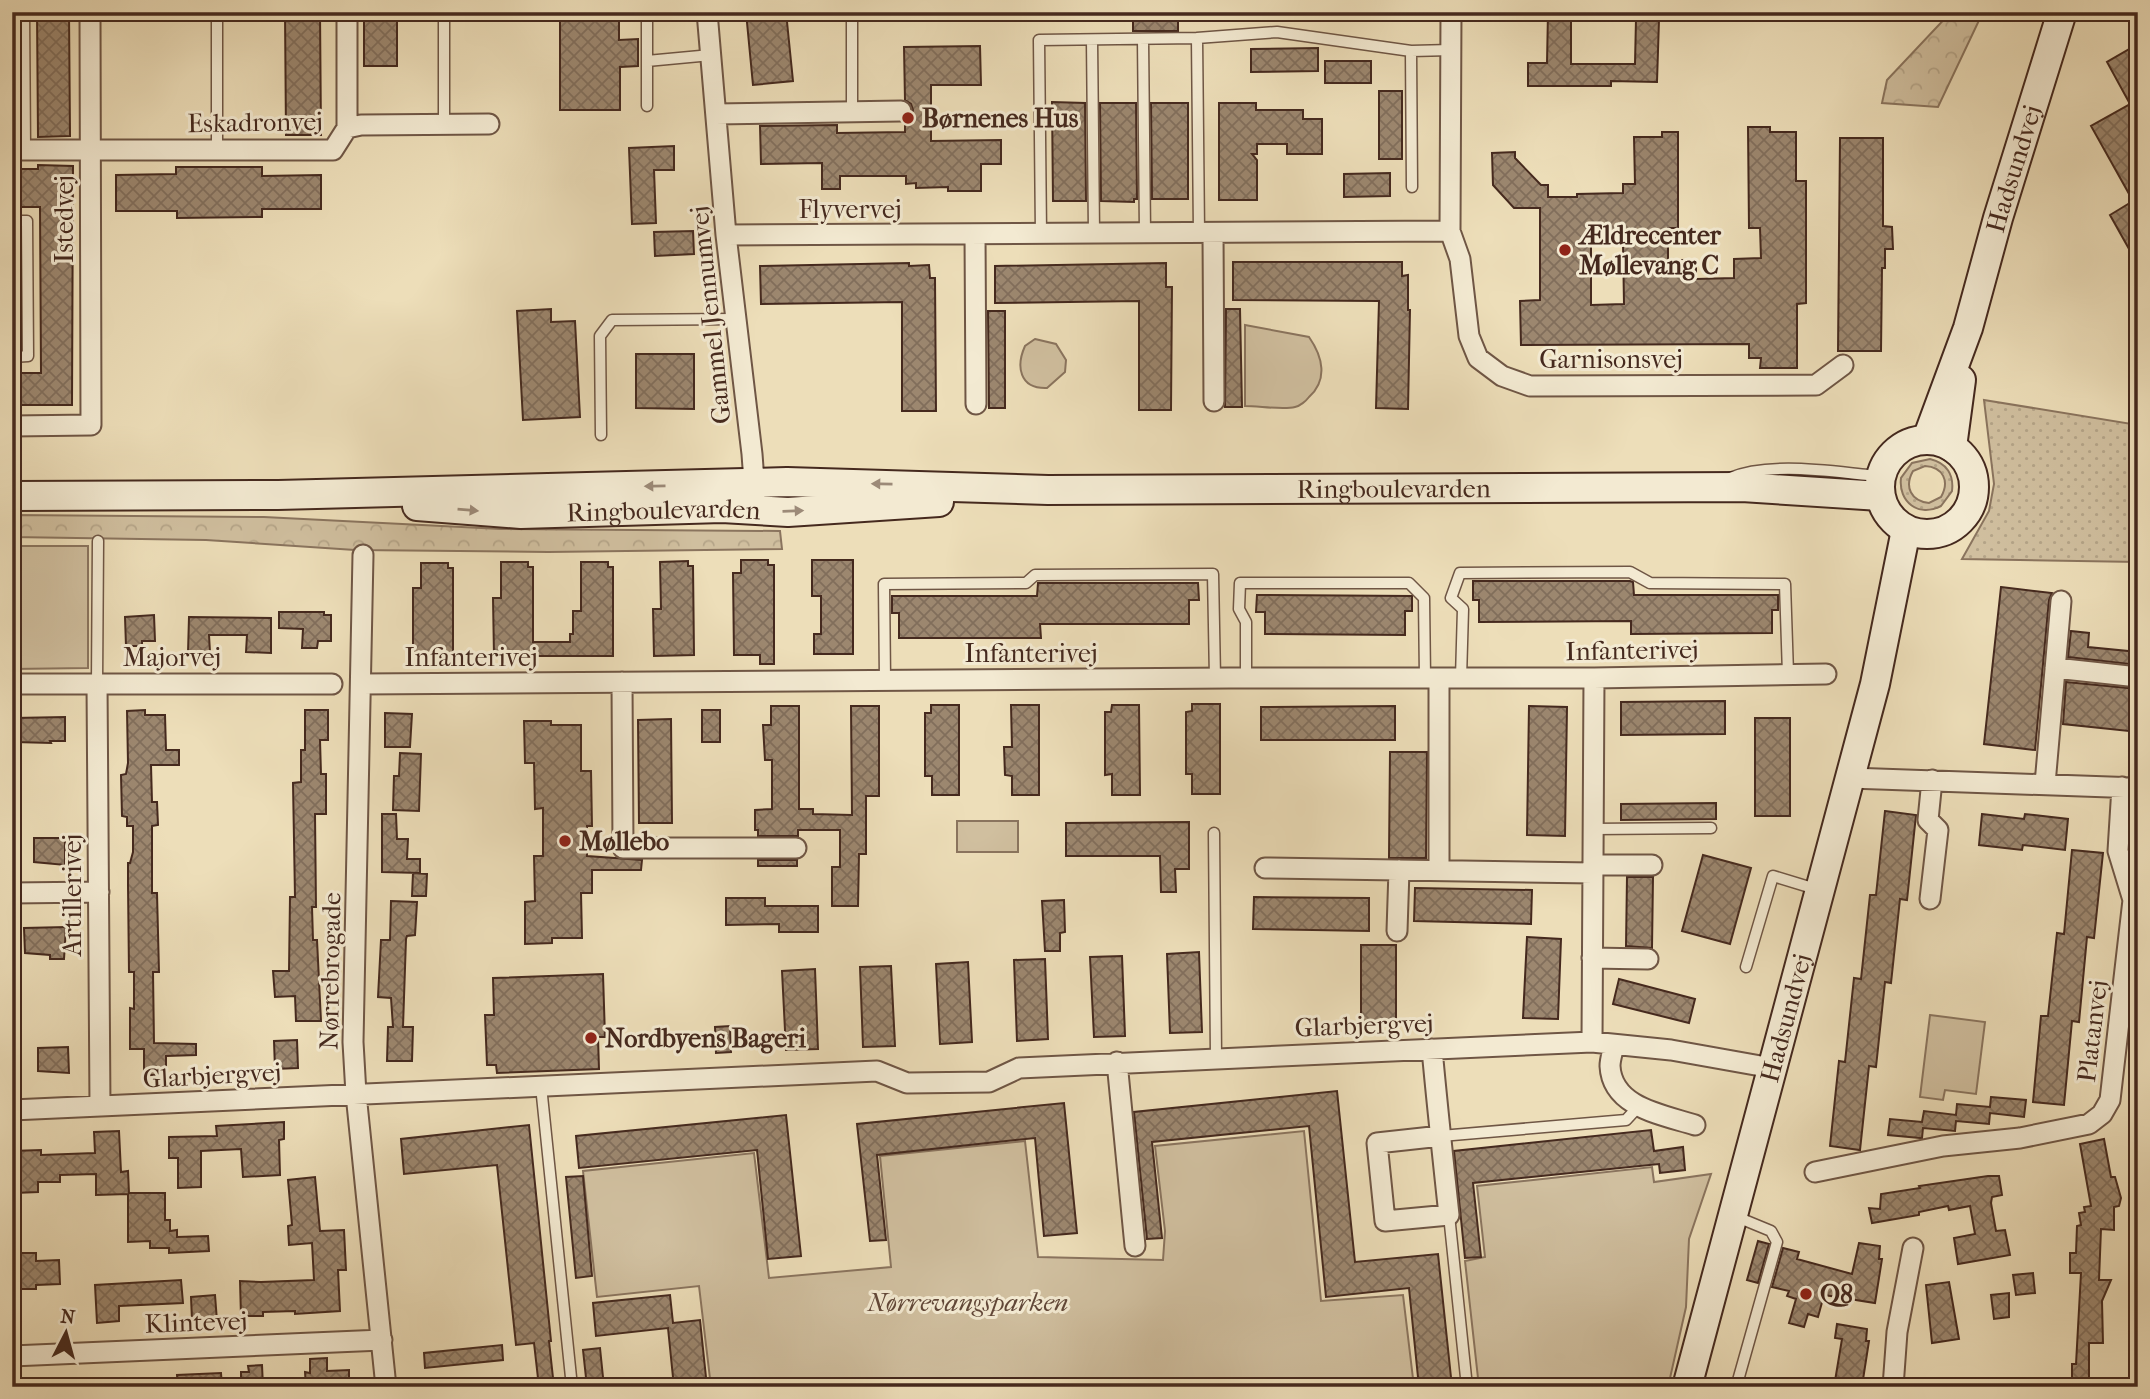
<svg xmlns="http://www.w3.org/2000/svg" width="2150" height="1399" font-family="'IM FELL French Canon',serif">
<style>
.grass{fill:url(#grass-dots);stroke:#8a745e;stroke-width:2;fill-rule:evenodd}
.forest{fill:url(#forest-crowns);stroke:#8a745e;stroke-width:2}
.park{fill:#d0bf9f;stroke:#8a745e;stroke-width:2}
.building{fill:url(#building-cross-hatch);stroke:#45291e;stroke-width:2;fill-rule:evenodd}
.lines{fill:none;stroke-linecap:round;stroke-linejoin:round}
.lane-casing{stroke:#6f5645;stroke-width:13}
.street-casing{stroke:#6f5645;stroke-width:23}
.secondary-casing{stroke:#45291e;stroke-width:32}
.lane{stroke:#f3ead2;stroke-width:10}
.street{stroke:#f3ead2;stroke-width:19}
.secondary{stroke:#f3ead2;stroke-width:28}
.oneway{fill:#9c8a78}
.poi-dot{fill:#8f2418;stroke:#f3ead2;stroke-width:2.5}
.labels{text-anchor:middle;stroke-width:6;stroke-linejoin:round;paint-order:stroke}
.poi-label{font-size:26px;font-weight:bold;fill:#45291e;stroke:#f3ead2;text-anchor:start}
.street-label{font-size:26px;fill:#45291e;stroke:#f3ead2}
.park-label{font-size:26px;font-style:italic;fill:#614738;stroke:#f3ead2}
</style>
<defs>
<pattern id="grass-dots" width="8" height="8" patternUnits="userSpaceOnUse" patternTransform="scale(1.75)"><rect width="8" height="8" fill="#d0bf9f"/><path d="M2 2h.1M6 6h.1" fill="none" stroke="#b4a488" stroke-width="1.8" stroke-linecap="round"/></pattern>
<pattern id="forest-crowns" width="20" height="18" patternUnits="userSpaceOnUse" patternTransform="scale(1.75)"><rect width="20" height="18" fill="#d0bf9f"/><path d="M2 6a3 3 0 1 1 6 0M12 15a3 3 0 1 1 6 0" fill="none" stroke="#b4a488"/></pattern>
<pattern id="building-cross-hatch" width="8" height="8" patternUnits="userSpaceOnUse" patternTransform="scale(1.75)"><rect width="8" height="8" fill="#9c876f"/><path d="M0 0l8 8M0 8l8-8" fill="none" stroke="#816e5b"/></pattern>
</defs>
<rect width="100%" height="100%" fill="#eddeb9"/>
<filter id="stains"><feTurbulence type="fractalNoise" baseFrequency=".00286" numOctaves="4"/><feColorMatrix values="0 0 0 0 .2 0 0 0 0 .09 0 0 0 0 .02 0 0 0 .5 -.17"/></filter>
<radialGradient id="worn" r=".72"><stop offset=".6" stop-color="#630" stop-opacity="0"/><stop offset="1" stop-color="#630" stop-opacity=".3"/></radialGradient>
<path class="grass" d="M1984 400 2138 425V562L1962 559 1989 511 1994 484Z
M1930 459C1947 463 1954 475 1952 491L1941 506C1919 518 1898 502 1901 478L1912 463ZM1925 466C1943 467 1950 481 1941 497L1929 503C1911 501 1904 487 1913 471Z"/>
<path class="forest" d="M1951 12H1983L1938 107 1882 103 1887 80Z
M12 515 264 517 501 529 780 531 782 549 548 552 355 550 206 540 12 537Z"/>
<path class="park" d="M1245 325 1309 337C1323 357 1328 380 1309 397 1306 401 1300 406 1295 407 1283 410 1259 406 1245 406Z
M1035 339 1056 344 1066 360 1065 372 1047 388C1019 389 1016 366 1025 346Z
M12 546H88V668L12 669Z
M957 821H1018V852H957Z
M1930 1015 1985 1022 1976 1094 1945 1090 1943 1100 1920 1097Z
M1304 1131 1321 1301 1403 1295 1414 1387H711L699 1286 597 1297 583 1171 754 1153 769 1278 891 1267 880 1156 1025 1141 1038 1257 1163 1260 1165 1231 1155 1146Z
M1652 1167 1654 1182 1711 1174 1689 1239 1686 1307 1668 1387H1479L1465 1261 1485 1257 1477 1186Z"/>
<path class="building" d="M37 12H69L70 136 38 137Z
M285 12H320L321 135H286Z
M364 12H397V66H364Z
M560 12H619V40L638 39V66L620 67V110H560Z
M746 12H786L793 81 753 85Z
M1133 12H1178V31H1133Z
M1548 12H1571V64H1635L1636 19 1659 20 1657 82 1611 81V86H1528V63H1547Z
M2138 44V265L2110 215 2133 201 2091 126 2130 104 2107 62Z
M980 46 981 85H931V141L1001 140V164H981V191H948V187L916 188V183L906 184V176H840V189H822V163L761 164 760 126 837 125V133L905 132V122L911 117 913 110 911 104 905 100 904 47Z
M1318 48V71L1251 72V49Z
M1325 61H1371V83H1325Z
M1379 91H1402V159H1379Z
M1052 102 1085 103 1086 201H1053Z
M1100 103H1136L1137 199H1134V202L1101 201Z
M1151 103H1188V199H1152Z
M1219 103H1256V110H1303V119H1322V154H1287V144H1257V154H1252L1257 160V200H1219Z
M1748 127H1770V132H1796V181H1806V303L1797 304V368H1760L1761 358H1749V344L1521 345 1520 301 1540 300V208H1514L1493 185 1492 153 1515 152V158L1541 185H1548V197H1577V194L1623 193V184H1635L1634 137H1662V132H1678V228H1668V260H1696V279L1734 278V259L1761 258 1760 228H1749ZM1591 242 1623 243 1624 304 1591 305Z
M1840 138H1883V226L1892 227 1893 249H1885V268H1882L1881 351H1838Z
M674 146V170H654L656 223 632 224 629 148Z
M38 165 73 166 72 405H12V373H41L40 207H12V169H38Z
M176 167H262V176L321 175V209H262V217L177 218V211H116V175L176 174Z
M1390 173V196L1344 197V174Z
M693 231 694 254 655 256 654 232Z
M1233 262H1402V276L1408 275V310H1410L1408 409 1376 408 1379 301 1233 300Z
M909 263V266L929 265 930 278H935L936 411H902V302L761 304 760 266Z
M1166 263V287H1172L1171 410H1139V301L995 303V266Z
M551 309V322L575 321 580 417 523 420 517 311Z
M1226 309H1240L1242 407H1225Z
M988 311H1005V408H989Z
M636 354H694V409L636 408Z
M741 560H768V565H774V664H760V655H734L733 573H741Z
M812 560H853V654H814V634H821V596H812Z
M688 561V566H693L694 655 654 656 653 609H661L660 562Z
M501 562H528V567H533V642H570V634H573V611H581V562H608V567H613V656H494L493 598H501Z
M421 563H448V568H453V656H413V588H421Z
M1473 581H1630L1633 582 1634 595H1778V610H1772V633L1631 634V621L1479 622V600H1473Z
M1038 583H1198L1199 600H1189V624H1040L1041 638H899V613H892V596H1037Z
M2001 587 2052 593 2049 600 2035 750 1984 744Z
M1257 595 1412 596V611H1405V635L1265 634V612H1256Z
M279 612H324V615H331V641H318L317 648H302L303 629 279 628Z
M154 615 155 641H142V646H126L125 617Z
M189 617 271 618V653L246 652 247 635H209L210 652 188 653Z
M2071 631 2089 633 2088 647 2138 652V665L2068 657Z
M2066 682 2138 689V732L2063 724Z
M1725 701V734L1621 735V702Z
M1192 704H1220V794H1192V774H1186V712L1192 711Z
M931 705H959V795H932V776H925V713H931Z
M1011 705H1039V795H1012V776L1005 775 1004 747H1012Z
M1112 705H1139L1140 795H1112V774L1105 775V712H1111Z
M771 706H799V809H813V814L852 815 851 706H879V796H866V854H859L858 906H832V867H840V830H798V836H758V830H755V810L772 809V760H765L763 725H771Z
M1395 706V740H1261V707Z
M1529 706 1567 707 1565 836 1527 835Z
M145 710V715H165L166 750H179V765H151L152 802H157L158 825 152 826V893H157L159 972H153L154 1043 196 1044V1055L166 1056V1075H144V1049H130V1008L134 1009V972H129L128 885V863H130L133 852V826H127V817L122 816 121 775 126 774 128 763 127 711Z
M305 710H328V740H320L321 774H326V814H315L316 907H312L313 940H317L321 1021H296L295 996 275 997 273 971H289L290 897H295L293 783 301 782V750H305Z
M702 710H720V742H702Z
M385 713 412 714 410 747H385Z
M65 717V741H50L51 743 15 742 14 718Z
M1755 718H1790V816H1755Z
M671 719 672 823H639L638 720Z
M524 721H551V725H581V771H591L592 826H587V856L642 860 641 870H592V893H581L582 938H552V943L525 944V902L535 901 534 856H543V808L535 809 534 763H525Z
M1390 752H1427L1426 858H1389Z
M400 753 421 754 419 811 393 810 394 776H399Z
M1716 803V819L1621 820V804Z
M1885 811 1916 815 1907 900 1900 899 1891 983 1885 982 1876 1067 1869 1066 1860 1150 1830 1146 1839 1061 1845 1062 1854 978 1861 979 1870 895H1876Z
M382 814H396L397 839H408L407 859H420V873L382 872Z
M1982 814 2024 819 2025 814 2068 819 2065 850 2023 845 2022 850 1979 845Z
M1189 822V869H1175L1176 892H1161L1160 856H1066V823Z
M34 838H65V865L34 862Z
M2072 850 2103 853 2094 938 2087 937 2079 1022 2072 1021 2064 1105 2033 1102 2041 1016H2048L2057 933 2064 934Z
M1703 855 1751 868 1730 944 1682 931Z
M758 860H797V866H758Z
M413 873 427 874 426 896H412Z
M1627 877H1653L1652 948 1626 946Z
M1415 888 1532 890 1531 924 1414 921Z
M1254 897 1369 898V931L1253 929Z
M726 898H765V906H818V932H779V924L726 925Z
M1064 900 1065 932 1060 933V951H1045L1042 901Z
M391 901 417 902 415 935 407 936 406 939 403 1027H413L412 1061H387L388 1027H393L391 998 378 997 381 940H390Z
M66 927 64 959H50V955L25 953 24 928Z
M1527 937 1561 939 1558 1019 1523 1018Z
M1361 945H1396V1026H1361Z
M1199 952 1202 1032 1170 1033 1167 954Z
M1122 956 1125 1036 1094 1037 1090 957Z
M1045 959 1048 1039 1017 1041 1014 960Z
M968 962 972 1042 940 1044 936 964Z
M891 966 895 1046 863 1047 860 967Z
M815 969 818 1049 786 1050 782 971Z
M603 974 605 1037H598L599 1069 497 1073 496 1065H487L485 1015H494L493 978Z
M1619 979 1695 999 1689 1023 1613 1004Z
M730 1026 731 1052 716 1053 715 1027Z
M297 1040 298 1068 275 1069 274 1041Z
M68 1047 69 1073 38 1071V1048Z
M1337 1091 1355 1262 1438 1254 1452 1387H1419L1409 1288 1326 1297 1309 1126 1152 1142 1162 1238 1147 1239 1134 1112Z
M1991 1097 2026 1100 2024 1117 1990 1113 1989 1124 1956 1121 1955 1131 1923 1128 1922 1138H1920L1888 1135 1890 1119 1922 1122 1924 1111 1956 1115 1957 1104 1990 1107Z
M1064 1103 1077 1233 1044 1236 1035 1138 877 1155 886 1240 870 1241 857 1124Z
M786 1115 801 1256 768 1259 757 1150 579 1168 576 1136Z
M284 1122V1139L279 1140 280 1175 243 1177 241 1149 201 1151V1187L178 1188V1158H169V1137L217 1136 216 1126Z
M529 1125 551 1341H549L554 1387H539L534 1343 516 1345 497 1165 404 1174 401 1139Z
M1651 1130 1654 1151 1683 1147 1685 1170 1660 1173 1659 1164 1473 1183 1481 1257 1465 1258 1454 1151Z
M119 1131 121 1172 128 1171 129 1193H165V1220H170V1231L177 1230V1237L208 1236 209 1251 169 1253V1248H150V1241L128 1242V1194L96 1195V1174L60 1175V1182H38V1192L15 1193 12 1151 41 1150V1155L95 1153 94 1132Z
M2104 1139 2111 1177H2115L2121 1198 2119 1206 2114 1207V1230L2101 1229 2099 1280H2111L2102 1301 2103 1343H2089V1387H2072V1364H2076L2081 1273H2070V1253H2076L2077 1226 2081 1225 2079 1213 2085 1212 2084 1207 2091 1206 2080 1144Z
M583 1176 592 1276 576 1278 566 1177Z
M1988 1176H1999L2002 1195 1992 1197 1991 1203 1996 1231 2005 1230 2010 1255 1958 1264 1954 1238 1975 1234 1970 1206 1949 1210 1948 1206 1919 1212V1215L1872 1223 1869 1208 1880 1209 1881 1194 1920 1188 1919 1186Z
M315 1177 320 1231 344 1230 346 1270H338L340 1311 295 1314V1311L263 1312V1316H241L240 1281 261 1282 314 1280 312 1243 289 1245 288 1226 292 1225 288 1180Z
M1758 1241 1769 1244 1758 1283 1747 1280Z
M1859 1243 1880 1246 1879 1259H1882L1875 1303 1824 1295 1818 1317 1808 1314 1804 1327 1789 1323 1796 1299 1787 1296 1789 1291 1772 1287 1783 1248 1799 1252 1797 1259 1852 1274Z
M19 1253H36V1261L59 1260 60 1284 36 1285V1289H20Z
M2033 1273 2035 1293 2016 1295 2013 1275Z
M181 1280 183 1303 119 1306V1321L97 1323 95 1285Z
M1949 1282 1959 1339 1932 1343 1926 1285Z
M2009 1293V1317L1994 1319 1991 1295Z
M215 1295 217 1321 192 1320 191 1297Z
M670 1295 673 1323 700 1320 707 1387H674L668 1328 596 1336 593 1303Z
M1837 1324 1867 1329 1866 1341H1869L1862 1386 1835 1381 1842 1339 1835 1338Z
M502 1345 503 1360 425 1368 424 1353Z
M600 1348 604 1387H587L583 1350Z
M327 1358V1371L349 1370V1387H306L305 1372 310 1373V1359Z
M262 1365 263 1387H241V1372H249L248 1366Z
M221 1373 222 1387H178L177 1375Z"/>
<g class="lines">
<defs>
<path id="lane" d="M24 12 25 150
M217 12V150
M647 12V106
M852 12V112
M1197 38 1277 32 1411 51
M1143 39 1145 233
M1092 40 1094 233
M647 61 711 55
M444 124V12
M1412 187 1411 51 1451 50
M12 221H27L28 356 12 357
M1041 234 1039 40 1197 38 1199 233
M601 435 600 336 612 320 736 319
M1730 478C1768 462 1827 471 1868 475
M1246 678V622L1239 609 1240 583H1409L1424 598 1425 678
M1461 678 1463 609 1451 598 1460 573 1630 572 1650 583 1785 584 1788 674
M885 680 884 584 1026 583 1035 575 1213 574 1215 678
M97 683 98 541
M1593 829 1711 828
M1214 833 1216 1057
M1746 967 1773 876 1819 890
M541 1086 572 1387
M1441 1136 1626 1120 1638 1107
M1449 1215 1467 1387
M1732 1387 1737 1384 1777 1242 1771 1231 1737 1217"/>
<path id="street" d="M347 12V128
M707 12 726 235 752 454 755 495
M1451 12 1450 231 1460 259 1469 336 1478 358 1502 376 1530 386 1816 385 1843 365
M716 114 901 111
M12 150H333L347 128 361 125 489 124
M1213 233 1214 401
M975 234 976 404
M726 235 1450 231
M12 426 91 425 90 12
M363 555 353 1042 356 1094 386 1387
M2055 668 2138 677
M622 682 623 848H796
M97 683 100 1106
M12 684H332
M361 684 1230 678H1594L1826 674
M1850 778 2138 788
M2045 784 2061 601
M1593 865H1652
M1265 868 1593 873
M1439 870V678
M12 893 99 892
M1930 899 1938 830 1928 820 1932 780
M1397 931 1399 870
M1592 958 1648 959
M1592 1042 1594 678
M1614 1045C1613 1051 1610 1059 1610 1066 1612 1108 1664 1115 1695 1125
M1432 1049C1437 1104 1443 1159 1449 1215L1385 1221 1377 1143 1441 1136
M1117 1062 1135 1246
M12 1110 877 1071 907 1083 989 1082 1019 1068 1592 1042 1671 1050 1772 1068
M1815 1172 1943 1146 2020 1138 2089 1124 2102 1114 2110 1100 2133 900 2118 851 2122 787
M12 1356 382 1340
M1893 1387 1897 1332 1913 1248"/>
<g id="secondary">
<path id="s1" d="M1927 439 1968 328 1998 218 2062 12"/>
<circle cx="1927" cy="487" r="47"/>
<path d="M1952 447 1961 380"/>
<path id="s2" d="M12 496 278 495 787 482 1048 490 1742 487 1880 496"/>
<path id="s3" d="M417 506 521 514 722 508 788 512 939 502"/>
<path id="s4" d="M1687 1387 1875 684 1906 530"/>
</g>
</defs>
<use href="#lane" class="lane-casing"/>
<use href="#street" class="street-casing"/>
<use href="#secondary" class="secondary-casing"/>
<use href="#lane" class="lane"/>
<use href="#street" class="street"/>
<use href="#secondary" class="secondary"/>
</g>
<defs><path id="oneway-solid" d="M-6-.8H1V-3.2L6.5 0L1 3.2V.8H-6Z" transform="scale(1.75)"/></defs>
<g class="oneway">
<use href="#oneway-solid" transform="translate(882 484) rotate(-179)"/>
<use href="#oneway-solid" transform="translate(655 486) rotate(179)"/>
<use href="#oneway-solid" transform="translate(468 510) rotate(5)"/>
<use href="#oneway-solid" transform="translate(793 511) rotate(-2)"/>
</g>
<g class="poi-dot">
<circle cx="908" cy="118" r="7"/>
<circle cx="1565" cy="250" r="7"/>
<circle cx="565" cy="841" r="7"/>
<circle cx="591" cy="1038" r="7"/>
<circle cx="1806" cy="1294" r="7"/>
</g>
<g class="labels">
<g class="poi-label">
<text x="922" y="127">Børnenes Hus</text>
<text x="1579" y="244">Ældrecenter<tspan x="1579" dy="30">Møllevang C</tspan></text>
<text x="579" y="850">Møllebo</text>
<text x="605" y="1047">Nordbyens Bageri</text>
<text x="1820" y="1303">Q8</text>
</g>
<g class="street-label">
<text transform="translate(255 122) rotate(-1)" y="9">Eskadronvej</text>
<text dy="9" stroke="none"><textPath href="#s1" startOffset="284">Hadsundvej</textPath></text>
<text x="850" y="218">Flyvervej</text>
<text transform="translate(64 219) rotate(-90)" y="9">Istedvej</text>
<text transform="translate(710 315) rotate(-96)" y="9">Gammel Jennumvej</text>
<text x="1611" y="368">Garnisonsvej</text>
<text dy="9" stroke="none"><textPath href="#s2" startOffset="1382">Ringboulevarden</textPath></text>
<text dy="9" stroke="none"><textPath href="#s3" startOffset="247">Ringboulevarden</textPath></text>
<text transform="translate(1632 650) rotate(-1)" y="9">Infanterivej</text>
<text x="1031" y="662">Infanterivej</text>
<text x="172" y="666">Majorvej</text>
<text x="471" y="666">Infanterivej</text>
<text transform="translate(72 895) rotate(-90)" y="9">Artillerivej</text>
<text transform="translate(330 971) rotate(-89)" y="9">Nørrebrogade</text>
<text dy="9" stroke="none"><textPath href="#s4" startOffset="382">Hadsundvej</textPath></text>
<text transform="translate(1364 1025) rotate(-2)" y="9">Glarbjergvej</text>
<text transform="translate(2092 1031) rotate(-83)" y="9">Platanvej</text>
<text transform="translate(212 1075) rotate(-3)" y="9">Glarbjergvej</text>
<text transform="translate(196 1322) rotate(-2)" y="9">Klintevej</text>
</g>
<g class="park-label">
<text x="968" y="1311">Nørrevangsparken</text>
</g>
</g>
<rect width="2150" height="1399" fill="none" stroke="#eddeb9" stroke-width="42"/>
<rect x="14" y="14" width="2122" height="1371" fill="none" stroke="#45291e" stroke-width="3.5"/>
<rect x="21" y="21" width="2108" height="1357" fill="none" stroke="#45291e" stroke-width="2"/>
<g transform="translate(66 1333) rotate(6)" stroke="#f3ead2" stroke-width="5" paint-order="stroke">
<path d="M0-5L12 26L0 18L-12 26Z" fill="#45291e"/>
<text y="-10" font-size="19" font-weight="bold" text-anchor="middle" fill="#45291e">N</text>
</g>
<rect width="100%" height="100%" filter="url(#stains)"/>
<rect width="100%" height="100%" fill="url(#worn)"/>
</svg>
